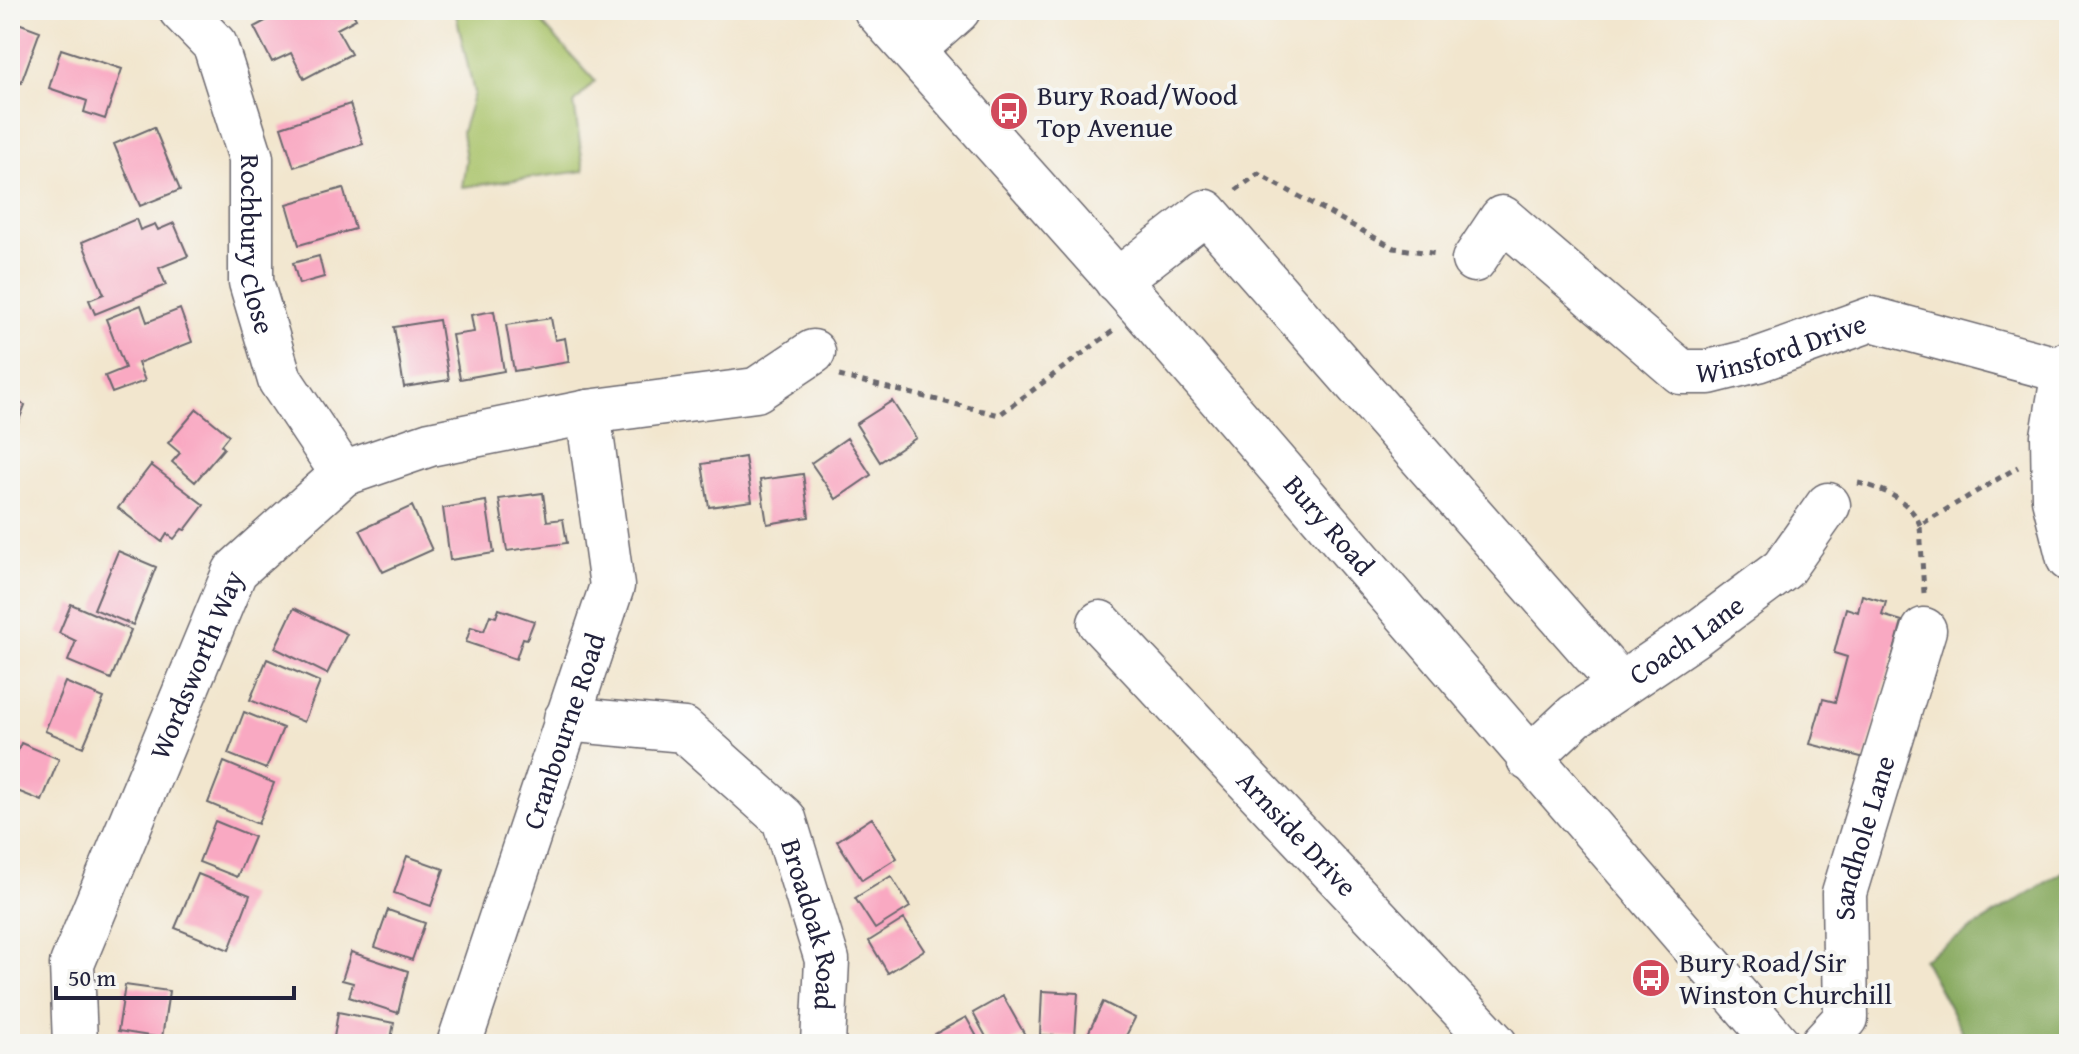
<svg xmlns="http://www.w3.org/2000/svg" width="2079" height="1054" font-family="'Gentium Book Plus',serif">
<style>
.green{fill:#a9c369;stroke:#667252;stroke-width:2}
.forest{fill:#86a95d;stroke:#54664c;stroke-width:2}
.building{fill:#f9a9c2}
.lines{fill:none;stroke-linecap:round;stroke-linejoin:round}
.minor-casing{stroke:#6b676e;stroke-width:47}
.major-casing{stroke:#6b676e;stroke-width:47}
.path{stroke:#6b676e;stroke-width:5;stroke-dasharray:6 6;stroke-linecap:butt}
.minor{stroke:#fff;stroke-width:44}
.major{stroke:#fff;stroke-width:44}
.labels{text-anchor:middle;stroke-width:8;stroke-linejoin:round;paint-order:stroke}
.poi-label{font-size:28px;fill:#22223b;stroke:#f6f6f2;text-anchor:start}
.street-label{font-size:28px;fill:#22223b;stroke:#f6f6f2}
</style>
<rect width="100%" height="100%" fill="#f6f6f2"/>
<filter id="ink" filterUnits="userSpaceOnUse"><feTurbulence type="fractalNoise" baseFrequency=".0125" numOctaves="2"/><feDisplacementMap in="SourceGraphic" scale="16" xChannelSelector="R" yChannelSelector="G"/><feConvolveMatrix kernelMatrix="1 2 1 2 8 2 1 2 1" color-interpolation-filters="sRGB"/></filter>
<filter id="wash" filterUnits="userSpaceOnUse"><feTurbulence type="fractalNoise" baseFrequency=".006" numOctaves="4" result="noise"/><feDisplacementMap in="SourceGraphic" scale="32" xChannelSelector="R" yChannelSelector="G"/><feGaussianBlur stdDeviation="1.8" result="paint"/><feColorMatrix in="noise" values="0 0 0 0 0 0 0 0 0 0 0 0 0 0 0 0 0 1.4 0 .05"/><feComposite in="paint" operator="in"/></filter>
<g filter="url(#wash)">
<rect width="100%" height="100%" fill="#f2e6ce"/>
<path class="green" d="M455 10H530L595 81 574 103 584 171 462 187 466 160 462 132 474 93Z"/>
<path class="forest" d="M2069 868V1044H1969L1923 959Z"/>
<g id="blocks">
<path class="building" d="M286 10H351L356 19 337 29 351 54 304 79 291 53 272 62 254 27Z
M10 20 40 31 21 83 15 81 11 94Z
M61 49 122 69 105 119 84 112 87 101 49 88Z
M350 104 363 144 294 167 281 127Z
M154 127 180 190 140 206 114 144Z
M343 188 355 229 299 245 287 204Z
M136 219 140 230 155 224 158 230 174 223 188 256 159 268 166 285 95 314 89 300 104 294 82 242Z
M319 256 324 277 299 284 293 263Z
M141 305 147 322 180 309 192 342 138 363 145 381 112 393 105 376 125 368 106 319Z
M494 311 504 371 460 379 452 335 474 332 471 315Z
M551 318 555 340 565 338 569 362 514 371 506 325Z
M439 320 449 380 404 387 394 327Z
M10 399 25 405 10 443Z
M892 401 916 438 880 462 856 424Z
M197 409 229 435 221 445 224 448 195 482 172 462 180 453 168 443Z
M847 438 871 475 836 499 811 463Z
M745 457 752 501 709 507 702 464Z
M151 465 204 505 185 530 182 529 174 539 167 534 162 542 118 508Z
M803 474 809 517 767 524 760 480Z
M543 493 547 521 563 519 567 543 507 551 499 499Z
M486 501 494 553 450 560 443 508Z
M412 506 432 550 383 572 360 530Z
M118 551 156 567 133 625 94 609Z
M1862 595 1886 602 1882 615 1902 621 1865 758 1810 744 1823 699 1835 702 1847 657 1834 653 1846 608 1858 612Z
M71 604 131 630 111 679 68 661 76 641 59 633Z
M294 608 347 634 327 674 275 648Z
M499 609 534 621 527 639 523 638 516 659 466 642 471 627 484 631 490 615 496 617Z
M267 659 320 682 304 722 250 700Z
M65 682 104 698 83 747 45 731Z
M244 712 283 728 266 769 228 754Z
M21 743 59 759 42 801 10 788V769Z
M224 762 274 783 258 824 208 803Z
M872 818 897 858 862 880 837 841Z
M215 821 254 837 237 877 199 862Z
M407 856 444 869 431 906 394 893Z
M198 874 250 895 229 950 175 928Z
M891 876 910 907 875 929 855 898Z
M388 910 425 923 412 960 375 947Z
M904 919 924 950 888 973 869 941Z
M351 952 408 971 398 1013 349 997 353 983 342 980Z
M125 985 169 991 162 1038 118 1031Z
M1042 991 1078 993 1075 1037 1040 1035Z
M1003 996 1025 1035 1008 1044H990L973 1013Z
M1103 1002 1135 1018 1122 1044 1084 1042Z
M338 1012 394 1023 390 1044H333Z
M966 1017 981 1044H940L935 1034Z"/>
</g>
</g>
<g filter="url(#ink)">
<use href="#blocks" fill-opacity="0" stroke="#6b676e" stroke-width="2"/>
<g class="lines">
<defs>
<g id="minor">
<path id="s1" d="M181 10 215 45 251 158V282L280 380 343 474"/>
<path d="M913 50 958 10"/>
<path id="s2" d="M1474 260 1502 218 1681 372H1709L1757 360 1872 319 2064 371"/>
<path d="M1117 281 1206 212 1621 685"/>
<path d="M2069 363 2064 371 2053 436 2054 499 2069 559"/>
<path id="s3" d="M1100 623 1495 1044"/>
<path id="s4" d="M566 719 684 730 784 819 827 960 823 1044"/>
<path id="s5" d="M1529 759 1575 716 1696 634 1783 569 1828 505"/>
<path id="s6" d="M75 1044 72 964 235 571 343 474 430 444 588 412 756 390 813 352"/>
<path id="s7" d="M459 1044 612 586 588 412"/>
<path id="s8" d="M1822 1044 1846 1018 1844 893 1924 630"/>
</g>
<g id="major">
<path id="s9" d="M876 10 1143 309 1778 1044"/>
</g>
</defs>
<use href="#minor" class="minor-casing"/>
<use href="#major" class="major-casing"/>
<path class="path" d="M1236 190 1258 174 1394 248 1438 254
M839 376 999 415 1113 331
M1858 483C1882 488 1910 500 1920 525
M1924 593 1920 525 2018 467"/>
<use href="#minor" class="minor"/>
<use href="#major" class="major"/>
</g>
</g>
<defs>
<symbol id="bus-disc" viewBox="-11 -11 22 22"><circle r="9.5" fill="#d1495b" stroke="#f6f6f2"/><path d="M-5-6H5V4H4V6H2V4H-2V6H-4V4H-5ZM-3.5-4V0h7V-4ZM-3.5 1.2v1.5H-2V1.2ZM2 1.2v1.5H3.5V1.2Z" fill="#fff"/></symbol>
</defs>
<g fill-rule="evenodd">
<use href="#bus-disc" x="987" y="89" width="44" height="44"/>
<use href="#bus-disc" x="1629" y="956" width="44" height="44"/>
</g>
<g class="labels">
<g class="poi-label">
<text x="1037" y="105">Bury Road/Wood<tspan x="1037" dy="32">Top Avenue</tspan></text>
<text x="1679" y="972">Bury Road/Sir<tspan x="1679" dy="32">Winston Churchill</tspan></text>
</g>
<g class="street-label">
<text dy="10" stroke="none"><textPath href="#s1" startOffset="254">Rochbury Close</textPath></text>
<text dy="10" stroke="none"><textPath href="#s2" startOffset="390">Winsford Drive</textPath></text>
<text dy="10" stroke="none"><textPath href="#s9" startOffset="686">Bury Road</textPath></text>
<text dy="10" stroke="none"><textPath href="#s5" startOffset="198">Coach Lane</textPath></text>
<text dy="10" stroke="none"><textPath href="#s6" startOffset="404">Wordsworth Way</textPath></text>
<text dy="10" stroke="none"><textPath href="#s7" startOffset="330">Cranbourne Road</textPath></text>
<text dy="10" stroke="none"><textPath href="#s3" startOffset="288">Arnside Drive</textPath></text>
<text dy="10" stroke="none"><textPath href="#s8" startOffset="218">Sandhole Lane</textPath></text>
<text dy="10" stroke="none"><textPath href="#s4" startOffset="362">Broadoak Road</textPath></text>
</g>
</g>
<rect width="2079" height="1054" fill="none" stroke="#f6f6f2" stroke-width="40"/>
<path d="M56 986v12h238v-12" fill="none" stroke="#22223b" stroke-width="4"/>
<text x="68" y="986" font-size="24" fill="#22223b" stroke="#f6f6f2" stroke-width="6" paint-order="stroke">50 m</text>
</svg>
